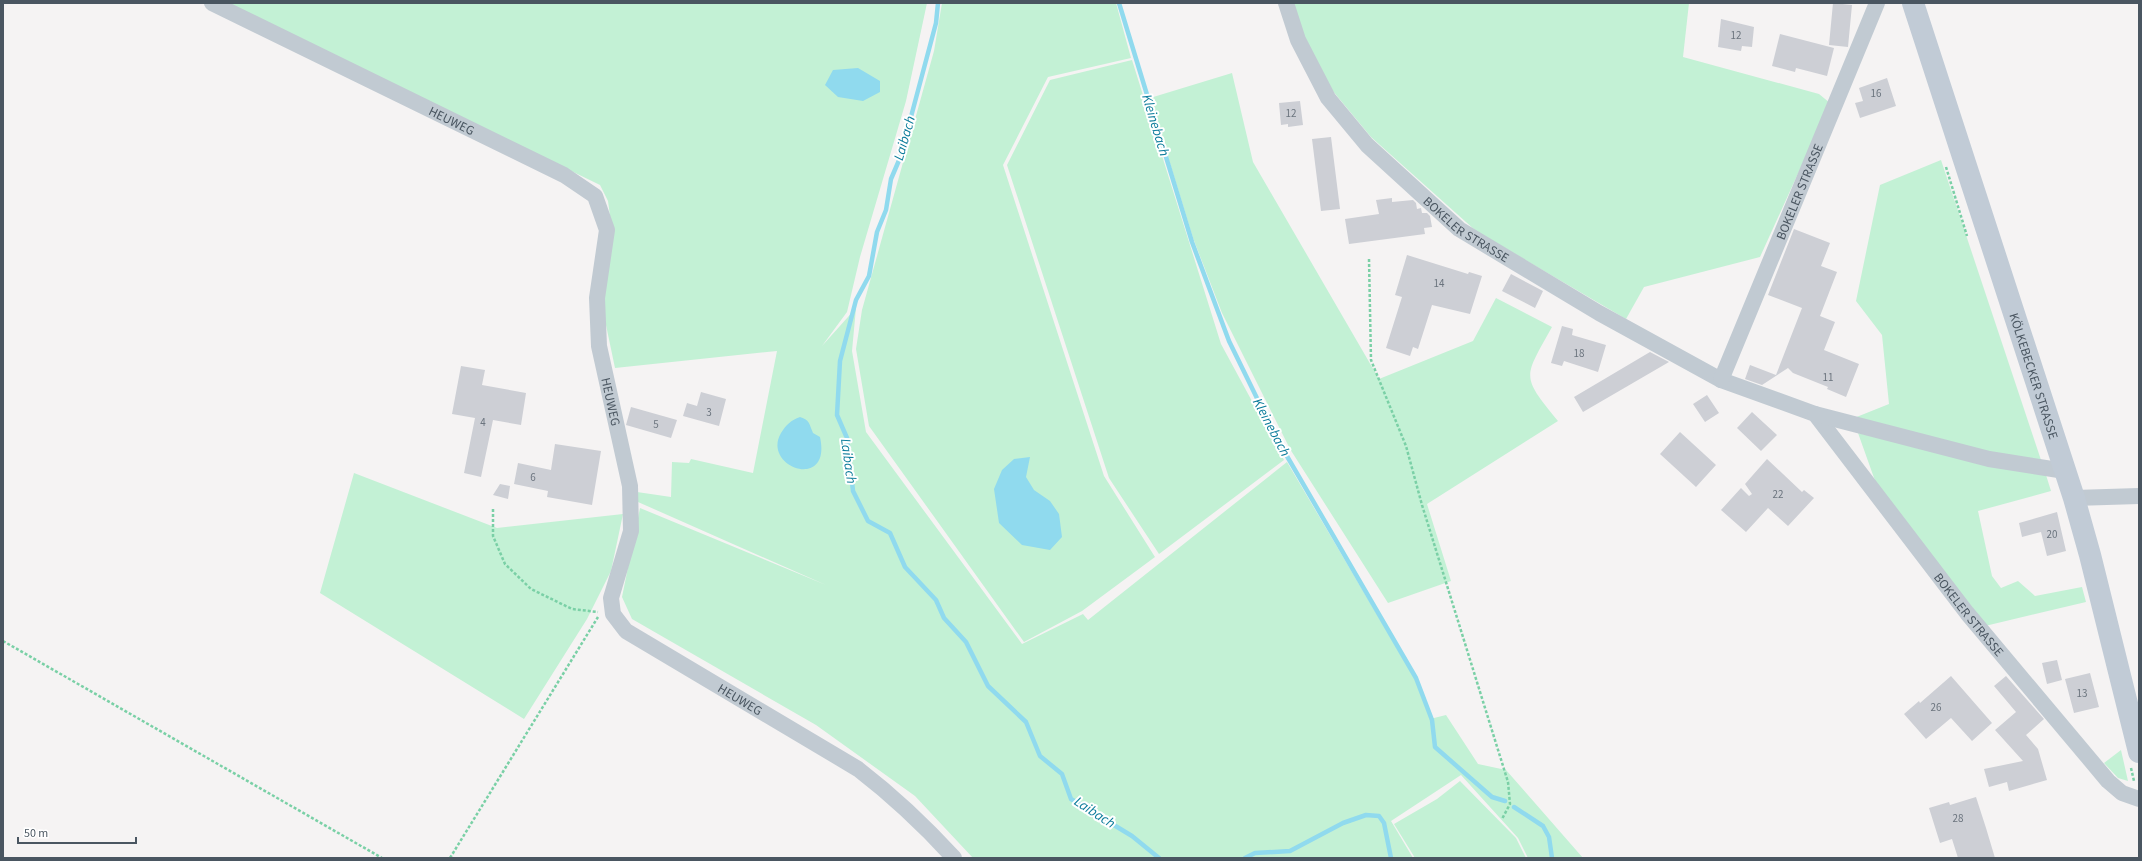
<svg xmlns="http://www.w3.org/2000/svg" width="2142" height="861" font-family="'Source Sans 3',sans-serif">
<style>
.green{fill:#c3f1d5}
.water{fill:#90daee}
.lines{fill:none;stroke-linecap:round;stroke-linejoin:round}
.stream{stroke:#90daee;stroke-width:4.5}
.building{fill:#cdcfd5}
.path{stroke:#7ad0a6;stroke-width:2.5;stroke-dasharray:3 2;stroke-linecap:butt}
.street{stroke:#c1cad2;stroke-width:16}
.secondary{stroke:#c1cbd6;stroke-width:22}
.labels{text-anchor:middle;stroke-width:4;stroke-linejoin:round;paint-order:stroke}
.number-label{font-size:11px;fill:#6b747e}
.street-label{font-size:13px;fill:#4a5661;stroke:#fff}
.water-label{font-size:14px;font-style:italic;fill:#0c7c9b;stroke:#fff}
</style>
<rect width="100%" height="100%" fill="#f5f3f3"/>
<path class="green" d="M225 3H927L906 101 860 257 847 312 822 346 856 308 852 351 866 432 1022 644 1083 614 1088 620 1287 462 1415 679 1430 719 1446 715 1478 764 1506 770 1583 858H1528L1518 838 1461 775 1391 821 1413 858H973L915 796 816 725 632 619 622 597 640 508 826 585 638 502 637 492 671 497 672 462 689 463 691 459 753 473 777 351 615 368 602 306 611 223 608 201 600 185Z
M942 3H1116L1131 58 1048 77 1003 165 1104 476 1155 557 1082 611 1024 642 869 426 856 349 862 310 934 51Z
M1293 3H1689L1683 57 1819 94 1830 103 1760 257 1644 287 1626 319 1476 231 1371 137 1332 90 1304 38Z
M1132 60 1221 344 1284 460 1159 554 1109 478 1007 165 1050 80Z
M1232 73 1253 162 1379 379 1473 341 1496 298 1552 327C1524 378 1520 375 1558 421L1427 504 1451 581 1388 603 1290 449 1222 313 1193 238 1150 98Z
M1941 160 2042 463 1988 453 1854 418 1889 404 1882 335 1856 301 1880 185Z
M1858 433 2046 475 2051 491 1978 511 1992 576 2001 588 2018 581 2035 596 2082 587 2086 602 1985 626 1878 489Z
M354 473 497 528 623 514 611 571 587 619 524 719 320 593Z
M2121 750 2128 781 2118 778 2104 763Z
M1460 781 1516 838 1526 858H1415L1394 824 1437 799Z"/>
<path class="water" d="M858 68 880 81V92L863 101 838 97 825 85 833 70Z
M800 417C810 420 809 424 813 433L820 437C832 492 761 467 781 433 786 425 791 420 800 417Z
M1030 457 1026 477 1034 490 1050 501 1059 514 1062 537 1050 550 1022 545 999 523 994 489 1002 470 1014 459Z"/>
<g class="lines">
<path class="stream" d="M938 3 936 23 900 158 891 179 886 210 877 232 869 276 856 300 840 361 837 415 847 438 853 491 868 521 890 533 905 567 936 600 944 618 966 642 988 686 1026 722 1040 756 1062 774 1071 799 1132 836 1159 858
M1119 3 1192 242 1229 341 1277 439 1416 678 1432 720 1435 747 1492 797 1505 801
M1514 807 1543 826 1549 837 1552 858
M1245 858 1255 853 1290 851 1343 823 1366 815 1379 816 1384 823 1391 858"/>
</g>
<path class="building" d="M1833 3 1852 5 1848 47 1829 45Z
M1721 19 1754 27 1752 47 1742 46 1741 51 1718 47Z
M1780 34 1834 48 1827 76 1796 68 1795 72 1772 66Z
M1887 78 1896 106 1860 118 1855 103 1863 101 1859 88Z
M1300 101 1303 125 1288 127V124L1281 125 1279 103Z
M1331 137 1340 209 1321 211 1312 139Z
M1392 198V202L1413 200 1416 203 1417 209 1421 208 1422 213H1427L1430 216 1432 227 1424 228 1425 234 1349 244 1345 219 1379 214 1376 200Z
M1794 229 1830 243 1821 266 1837 272 1820 316 1835 322 1824 350 1859 364 1846 397 1827 389 1828 387 1793 373 1788 368 1762 385 1745 379 1750 365 1776 375 1802 308 1768 295Z
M1407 255 1468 274 1469 272 1482 276 1470 314 1432 305 1418 349 1413 347 1410 356 1386 348 1402 297 1395 295Z
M1511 274 1543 291 1535 308 1502 291Z
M1562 326 1573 329 1572 335 1606 345 1598 372 1564 361 1562 366 1551 363Z
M1650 352 1669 362 1583 412 1574 397Z
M461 366 485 370 482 385 526 393 521 425 493 420 481 477 464 473 475 418 452 414Z
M701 392 726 399 719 426 683 416 687 403 697 406Z
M1707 395 1719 413 1705 422 1693 404Z
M631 407 677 420 671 438 626 425Z
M1752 412 1777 435 1761 451 1737 428Z
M1680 432 1716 465 1696 487 1660 454Z
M555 444 601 451 592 505 547 497 548 491 514 484 518 463 551 470Z
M1767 459 1802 492 1804 490 1814 498 1788 526 1768 508 1746 532 1721 510 1741 488 1749 496 1752 494 1745 484Z
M500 484 510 486 508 499 493 495Z
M2057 512 2066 551 2047 556 2041 532 2022 537 2019 523Z
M2057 660 2062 680 2047 684 2042 663Z
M2090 673 2099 707 2074 713 2065 679Z
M1951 676 1992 723 1972 741 1951 718 1926 739 1904 714 1919 701 1920 703Z
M2006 676 2044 719 2026 735 2038 749 2047 780 2009 791 2007 782 1989 787 1984 769 2023 761 1995 730 2016 712 1994 686Z
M1976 797 1986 828 1995 858H1958L1952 839 1940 843 1929 808 1949 802 1950 805Z"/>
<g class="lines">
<path class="path" d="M1946 167 1967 236
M1369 259 1371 360 1406 446 1422 505 1508 782 1510 804 1502 819
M493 509V536L505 564 531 589 572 609 598 612
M3 641 382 858
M2131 768 2134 781
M450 858 598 617"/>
<g class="street">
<path id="s1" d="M212 3 564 175 595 196 607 230 597 298 599 346 630 486 631 531 611 598 613 614 626 631 858 769C893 796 924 825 954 858"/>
<path id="s2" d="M1286 3 1298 40 1328 98 1367 145 1459 229 1599 313 1721 380 1815 414 1967 613 2108 781 2122 793 2139 799"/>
<path id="s3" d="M1721 380 1877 3"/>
<path d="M1815 414 1989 459 2065 471"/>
<path d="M2074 498 2139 496"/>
</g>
<path class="secondary" id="s4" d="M1913 3 2074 498 2090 555 2139 752"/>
</g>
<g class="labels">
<g class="number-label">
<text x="1736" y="39">12</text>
<text x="1876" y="97">16</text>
<text x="1291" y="117">12</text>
<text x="1439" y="287">14</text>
<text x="1579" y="357">18</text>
<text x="1828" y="381">11</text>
<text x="709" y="416">3</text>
<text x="483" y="426">4</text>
<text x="656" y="428">5</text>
<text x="533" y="481">6</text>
<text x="1778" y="498">22</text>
<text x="2052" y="538">20</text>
<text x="2082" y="697">13</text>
<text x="1936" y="711">26</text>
<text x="1958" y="822">28</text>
</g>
<g class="street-label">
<text dy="5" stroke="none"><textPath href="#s1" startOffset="267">HEUWEG</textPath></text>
<text dy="5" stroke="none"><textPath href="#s3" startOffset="204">BOKELER STRASSE</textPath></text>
<text dy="5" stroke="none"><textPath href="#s2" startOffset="296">BOKELER STRASSE</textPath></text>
<text dy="5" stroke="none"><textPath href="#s4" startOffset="392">KÖLKEBECKER STRASSE</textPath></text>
<text dy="5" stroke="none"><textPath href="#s1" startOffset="639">HEUWEG</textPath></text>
<text dy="5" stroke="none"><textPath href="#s2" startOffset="945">BOKELER STRASSE</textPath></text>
<text dy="5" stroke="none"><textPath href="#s1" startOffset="1011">HEUWEG</textPath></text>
</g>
<g class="water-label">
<text transform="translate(1156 125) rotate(73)" y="5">Kleinebach</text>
<text transform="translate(904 138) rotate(-74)" y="5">Laibach</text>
<text transform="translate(1272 427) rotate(62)" y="5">Kleinebach</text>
<text transform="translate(849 461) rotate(82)" y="5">Laibach</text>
<text transform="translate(1095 812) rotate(33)" y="5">Laibach</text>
</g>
</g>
<rect width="2142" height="861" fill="none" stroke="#4a5661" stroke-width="8"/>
<path d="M18 837v6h118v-6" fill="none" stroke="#4a5661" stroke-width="2"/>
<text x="24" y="837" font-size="12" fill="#4a5661" stroke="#ffffff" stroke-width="3" paint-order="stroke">50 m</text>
</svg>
